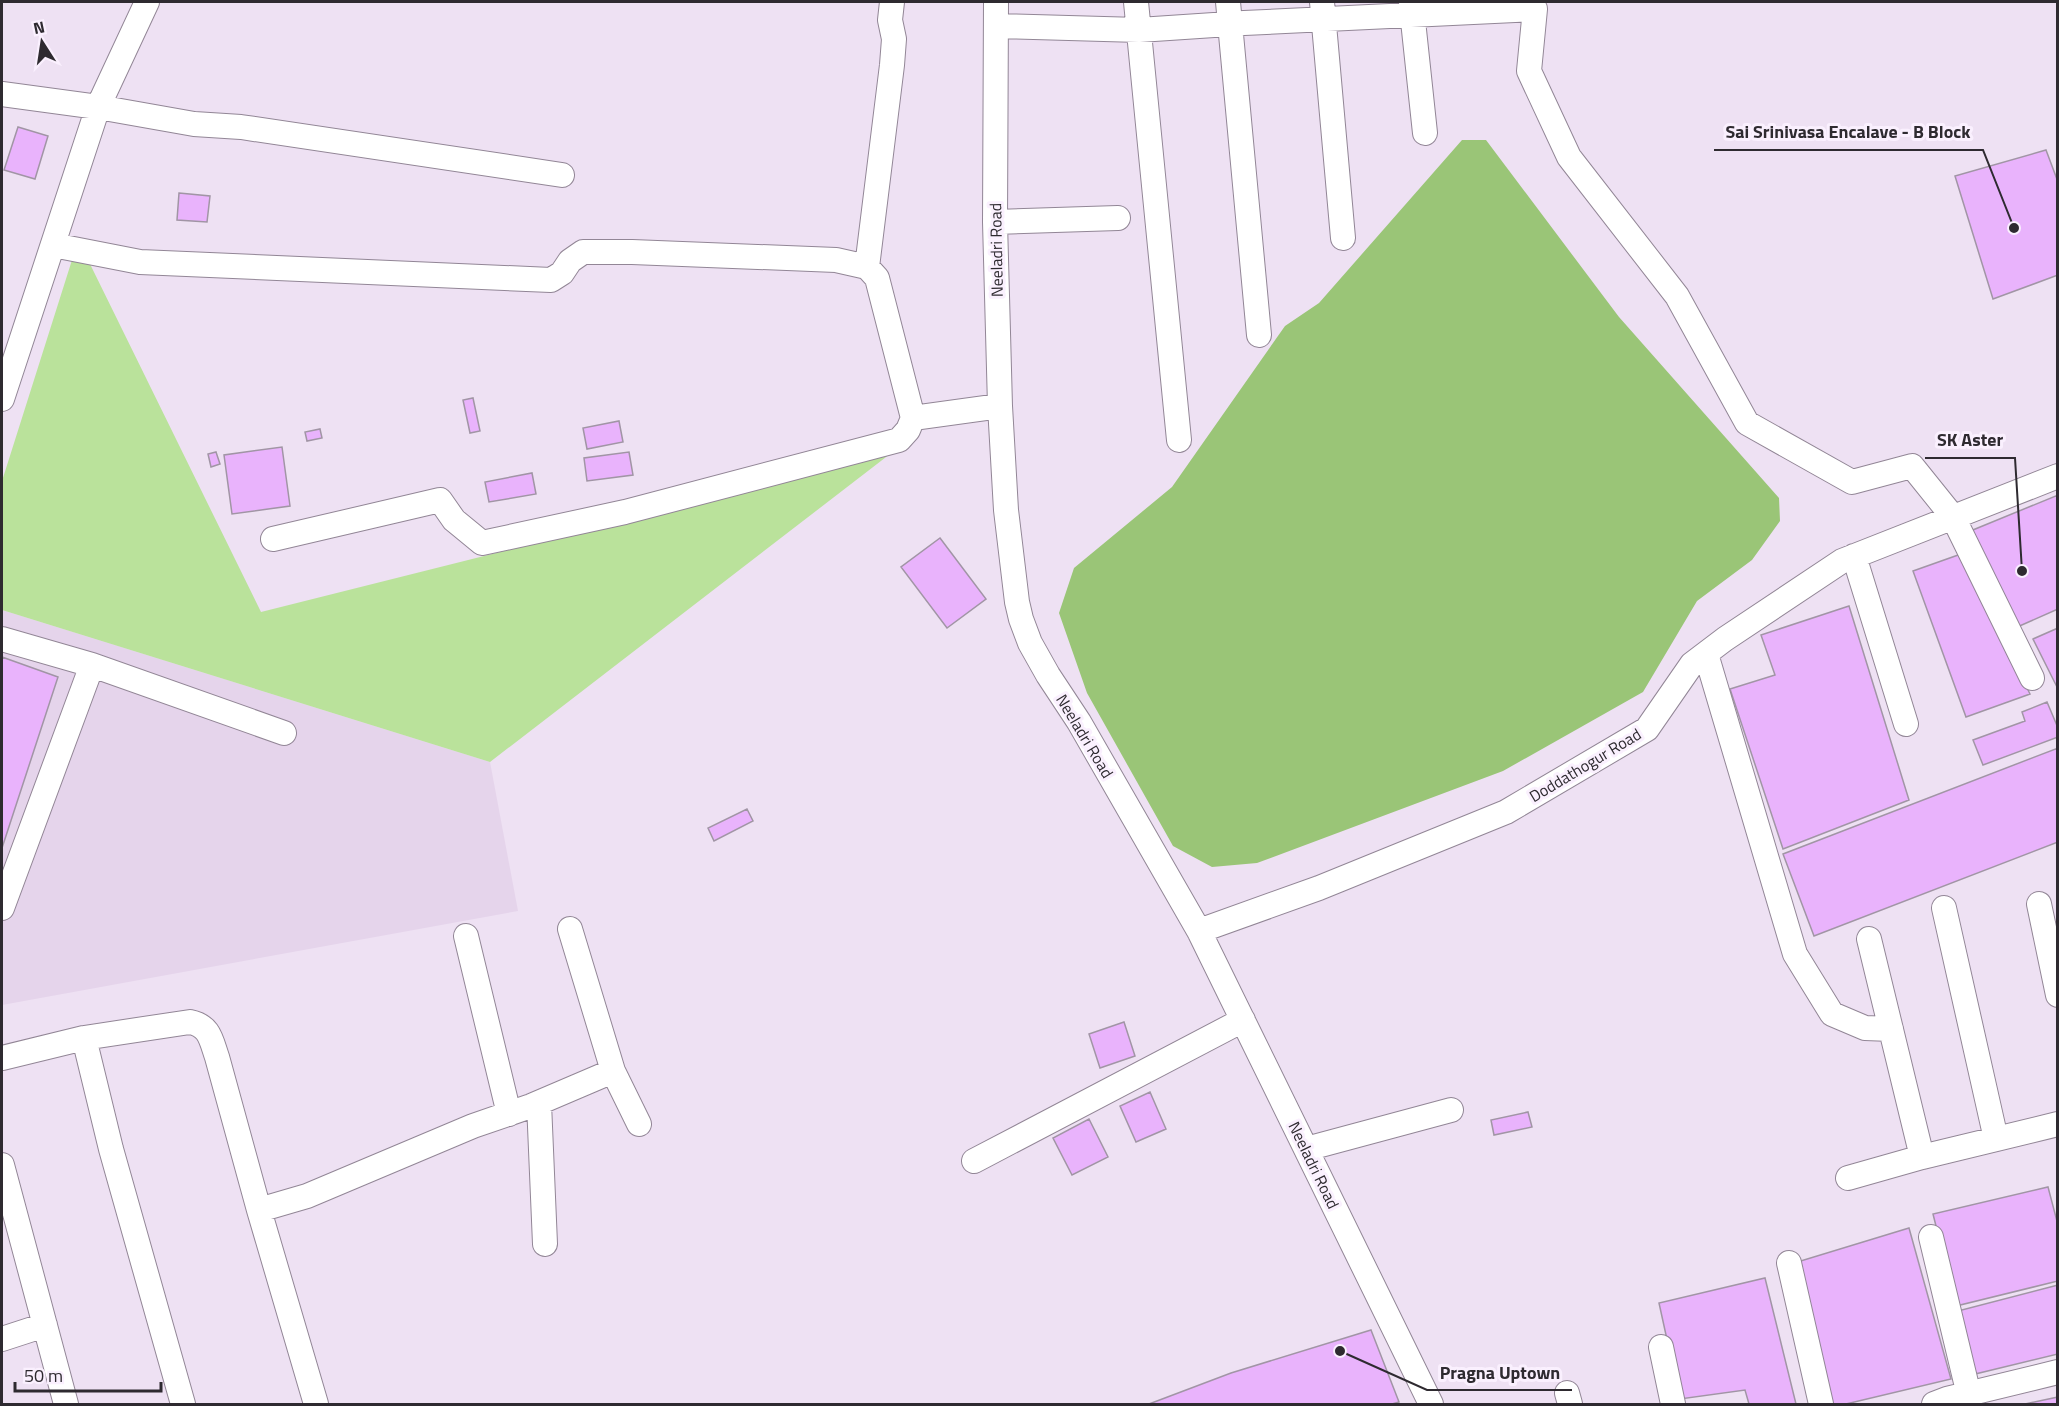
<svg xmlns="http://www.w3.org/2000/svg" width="2059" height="1406" font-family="'Titillium Web',sans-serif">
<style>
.built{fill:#e5d4eb}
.green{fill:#bae29b}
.water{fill:#9ac577}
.building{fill:#e9b3fc;stroke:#a195a5;stroke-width:1.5}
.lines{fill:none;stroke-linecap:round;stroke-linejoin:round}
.minor-casing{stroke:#928696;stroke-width:26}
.minor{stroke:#fff;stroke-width:24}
.labels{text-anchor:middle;stroke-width:6;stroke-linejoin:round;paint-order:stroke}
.street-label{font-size:16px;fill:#2e2a30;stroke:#faf0fe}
.leader{fill:none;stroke:#2e2a30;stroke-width:2}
.callout-dot{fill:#2e2a30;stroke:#faf0fe;stroke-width:2}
.callout-label{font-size:18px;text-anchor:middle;font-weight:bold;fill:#2e2a30;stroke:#faf0fe;stroke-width:6;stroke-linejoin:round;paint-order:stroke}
</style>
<rect width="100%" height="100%" fill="#eee1f3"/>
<path class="built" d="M2 610 490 762 518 911 2 1005Z"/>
<path class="green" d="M72 260 90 264 261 612 890 454 490 762 2 610V481Z"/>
<path class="water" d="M1462 140H1486L1619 317 1779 498 1780 521 1752 560 1697 601 1643 692 1503 771 1257 863 1212 867 1173 846 1087 693 1059 613 1074 568 1172 487 1285 326 1319 303Z"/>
<path class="building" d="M18 127 48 136 35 179 4 170Z
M2046 150 2058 182V275L1993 299 1955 176Z
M179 193 210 196 207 222 177 220Z
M473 398 480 431 470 433 463 400Z
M619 421 623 442 587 449 583 428Z
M320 429 322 438 307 441 305 432Z
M282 447 290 506 232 514 224 455Z
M216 452 220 464 211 467 208 454Z
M629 452 633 475 587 481 584 458Z
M532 473 536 494 489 502 485 482Z
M2058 495V609L2015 628 1968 532Z
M940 538 986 599 947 628 901 567Z
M1961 554 2030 694 1966 717 1913 571Z
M1849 606 1909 800 1783 849 1730 689 1775 675 1761 635Z
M2058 628V689L2033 639Z
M2 657 58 677 2 848Z
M2047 702 2058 728V737L1983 765 1973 740 2025 721 2022 712Z
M2058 748V842L1814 936 1783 854Z
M747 809 753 821 714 841 708 828Z
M1124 1022 1135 1056 1100 1068 1089 1034Z
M1150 1092 1166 1129 1136 1142 1120 1106Z
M1528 1112 1532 1127 1494 1135 1491 1120Z
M1089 1119 1108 1157 1072 1175 1053 1138Z
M2048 1187 2058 1225V1281L1956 1306 1933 1214Z
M1909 1228 1951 1379 1846 1404H1825L1794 1263Z
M1765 1278 1796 1404H1749L1745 1390 1680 1399 1659 1303Z
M2058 1285V1354L1971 1375 1954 1312Z
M1371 1330 1399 1402 1392 1404H1149L1231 1373Z
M2058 1397V1404H2025Z"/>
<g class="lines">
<defs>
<path id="minor" d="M996 2 995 222 1000 406 1006 510 1017 602 1021 619 1030 643 1048 675 1079 722 1199 931 1431 1404
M1136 2 1179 440
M1228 2 1259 335
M1322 2 1343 238
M1411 2 1425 133
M996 26 1139 30 1244 23 1535 9 1529 71 1569 157 1677 296 1747 423 1852 482 1912 466 1953 517 2032 678
M2 94 98 107 194 124 241 127 562 175
M995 222 1118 218
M53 245 140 262 551 280 562 273 570 261 583 252H632L836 260 867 267 877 278 913 418 908 430 899 440 625 512 482 543 454 520 440 500 273 539
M867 267 892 65 894 39 890 20 892 2
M2 399 98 107 147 2
M913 418 1000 406
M1854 556 1906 724
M2 639 92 665 284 733
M1706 654 1795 954 1832 1014 1865 1028 1891 1029
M2039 904 2058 995
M2 908 92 665
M1944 908 1996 1139
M570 929 613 1071 639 1124
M1199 931 1319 888 1506 812 1647 729 1692 664 1725 639 1842 561 2058 476
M466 936 509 1114
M1869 939 1922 1157
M84 1038 111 1149 183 1404
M2 1058 84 1038 190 1022C210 1026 211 1040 217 1057L259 1210 316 1404
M539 1103 545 1244
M1306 1149 1451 1110
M974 1161 1243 1020
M2 1165 66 1404
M1848 1178 1922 1157 2058 1124
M259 1210 307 1196 473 1126 531 1106 613 1071
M1931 1237 1969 1395
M1789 1263 1821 1404
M2 1339 45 1325
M1661 1347 1673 1404
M1567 1393 1570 1404
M1934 1404 1947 1399 2058 1372"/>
</defs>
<use href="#minor" class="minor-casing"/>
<use href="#minor" class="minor"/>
</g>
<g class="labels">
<g class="street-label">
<text transform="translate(996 250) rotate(-91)" y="6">Neeladri Road</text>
<text transform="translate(1085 736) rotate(59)" y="6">Neeladri Road</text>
<text transform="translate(1585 765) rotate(-31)" y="6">Doddathogur Road</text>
<text transform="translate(1314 1165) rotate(64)" y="6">Neeladri Road</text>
</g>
</g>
<path class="leader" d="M2014 228L1983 150H1714M2022 571L2015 458H1925M1340 1351L1427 1390H1572"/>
<g class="callout-dot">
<circle cx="2014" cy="228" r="6"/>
<circle cx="2022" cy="571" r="6"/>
<circle cx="1340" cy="1351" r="6"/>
</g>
<g class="callout-label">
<text x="1848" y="138">Sai Srinivasa Encalave - B Block</text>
<text x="1970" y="446">SK Aster</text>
<text x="1500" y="1379">Pragna Uptown</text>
</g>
<rect width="2059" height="1406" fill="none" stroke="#2e2a30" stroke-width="6"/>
<g transform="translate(42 42) rotate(348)" stroke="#faf0fe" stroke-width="4.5" paint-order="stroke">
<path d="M0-4.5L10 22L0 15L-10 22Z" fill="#2e2a30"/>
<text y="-9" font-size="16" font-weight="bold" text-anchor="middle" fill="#2e2a30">N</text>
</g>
<path d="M15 1382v9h146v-9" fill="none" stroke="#2e2a30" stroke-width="3"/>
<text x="24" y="1382" font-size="18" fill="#2e2a30" stroke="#faf0fe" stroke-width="4.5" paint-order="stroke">50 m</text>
</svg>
